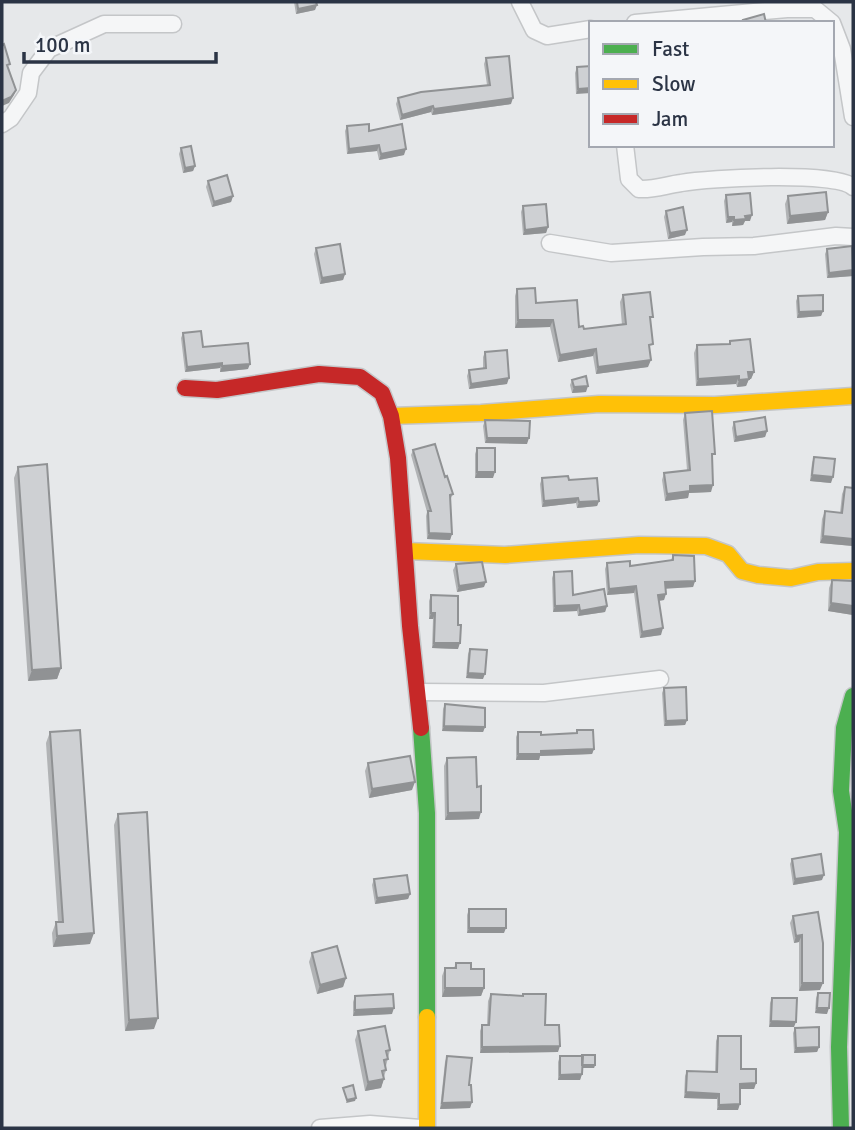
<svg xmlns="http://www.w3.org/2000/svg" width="855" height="1130" font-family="Signika,sans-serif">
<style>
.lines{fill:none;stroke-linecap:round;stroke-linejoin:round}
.street-casing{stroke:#c4c6c8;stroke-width:19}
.fast-casing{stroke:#c4c6c8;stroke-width:19}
.slow-casing{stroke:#c4c6c8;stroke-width:19}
.jam-casing{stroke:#c4c6c8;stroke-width:19}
.street{stroke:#f5f6f7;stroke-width:16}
.fast{stroke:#4caf50;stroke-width:16}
.slow{stroke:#ffc107;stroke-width:16}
.jam{stroke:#c62828;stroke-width:16}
.wall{fill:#b1b3b5}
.shaded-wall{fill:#909294}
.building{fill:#ced0d3;stroke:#909294;stroke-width:2}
</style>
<rect width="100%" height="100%" fill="#e6e8ea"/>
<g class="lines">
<defs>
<path id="street" d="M520 2 534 30 547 36 591 29
M635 23 787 9H815L832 23
M832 23 842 49 853 117
M2 124 11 118 28 93 31 73 49 49 104 24H173
M625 145 629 179 639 189C654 190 666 185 681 183 709 178 836 171 853 187
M550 243 611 253 703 247 754 246 836 236 853 237
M419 692 544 693 660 679
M320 1128 370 1124 420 1128"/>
<path id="fast" d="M421 728 427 813V1017
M841 1128 839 1047 847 832 841 791 844 728 853 696"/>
<path id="slow" d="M391 416 481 413 599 404 715 405 853 396
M406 551 505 555 639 545 706 546 728 554 742 571 758 575 791 578 818 572 853 571
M427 1017V1128"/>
<path id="jam" d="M185 388 217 390 319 374 360 377 382 393 391 416 398 458 410 626 421 728"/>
</defs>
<use href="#street" class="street-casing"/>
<use href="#fast" class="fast-casing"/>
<use href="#slow" class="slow-casing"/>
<use href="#jam" class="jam-casing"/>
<use href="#street" class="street"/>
<use href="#fast" class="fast"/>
<use href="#slow" class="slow"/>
<use href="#jam" class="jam"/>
</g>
<path class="wall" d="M294 2H316L315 10 296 14Z
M486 58 511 104 432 115 431 112 400 120 396 104 398 98 487 85 484 64Z
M591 66 576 94 575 73 577 67Z
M347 126 369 131 404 155 379 160 377 151 347 154 345 131Z
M181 148 195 166 193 171 183 173 179 154Z
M208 181 233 196 231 202 212 207 206 187Z
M726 195 750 221H745L743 225 732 226V222L726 223 724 201Z
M788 196 828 212 825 220 787 224 785 204Z
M523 206 548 227 546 233 523 235 521 212Z
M666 211 685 235 668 239 664 217Z
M316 248 345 274 343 280 320 284 314 254Z
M827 249 853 276 827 278 825 254Z
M517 289 536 303 584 329 622 325 620 302 623 295 650 323 648 367 596 374 593 356 558 362 550 327 515 328V296Z
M798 296 823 311 821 316 797 318 796 301Z
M183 333 203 347 248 369 220 372V368L185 372 181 338Z
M730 341 754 372 751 379H749L746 386 737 387 736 384 696 386 694 353 697 345 729 344Z
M485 352 507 384 469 389 467 376 469 370 483 369V357Z
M572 380 586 392 572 393 570 385Z
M685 413 712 461 711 492 689 493 688 498 665 501 662 480 664 473 687 470 683 420Z
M485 420 527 444 485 443 483 426Z
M734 422 767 431 765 437 734 442 732 428Z
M477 448 493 478H475V454Z
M413 450 445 477 453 494 450 500 452 534 450 540 427 539 426 516 427 512 411 455Z
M814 457 831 483 810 481 812 463Z
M18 467 61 668 57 679 28 681 14 478Z
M542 478 569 480 599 501 597 506 577 508 576 503 542 507 540 484Z
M845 487 853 488V546L820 543 822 519 825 511 840 513 842 494Z
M673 555 695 581 693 587 666 588 664 600 659 601 661 635 640 638 634 593 607 595 605 569 607 563 630 566 671 560Z
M456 564 484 587 457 592 453 570Z
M554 572 573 595 607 606 605 612 578 616 577 611 553 612 552 578Z
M832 580 853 615 828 611 829 588Z
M431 595 458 649 432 648 433 619H429V601Z
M470 649 483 679 466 678 468 654Z
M664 688 687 720 685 725 664 726 662 693Z
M445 704 485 727 483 732 442 731 443 709Z
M577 730 594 749 592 754 540 756 539 760H516V737L518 732 541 735 576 733Z
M50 732 90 944 53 947 52 933 56 922H58L46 743Z
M447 758 479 819 445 820 444 766Z
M368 763 412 790 369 798 365 771Z
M118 814 154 1029 125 1031 114 825Z
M792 859 822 880 793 885 790 864Z
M374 879 410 894 408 899 375 904 372 885Z
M469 909 504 933H467V915Z
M818 912 820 990 799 991V942L794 943 790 923 793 916Z
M312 953 346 978 343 987 317 994 309 962Z
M456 963 484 988 481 996 442 997V976L445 968H454Z
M818 993 827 1014 815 1013 816 998Z
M491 994 522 996 523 994 545 1025 558 1052 480 1053V1031L482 1025H487L488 1001Z
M355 996 392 1014 353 1016V1002Z
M772 998 794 1027H769L770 1003Z
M795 1028 819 1047 817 1052 794 1053 793 1033Z
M358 1031 390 1050 386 1066V1070L381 1088 365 1091 355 1040Z
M718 1036 741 1069 756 1083 754 1089H740L738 1110H717V1099L684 1098 685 1076 687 1071 715 1072 716 1041Z
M447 1056 469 1085 472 1102 470 1108 440 1109 445 1062Z
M560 1056 595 1065 594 1068H582V1074L580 1080H558V1062Z"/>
<path class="shaded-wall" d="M317 5 315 10 296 14 298 9Z
M591 88V93L576 94 578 89Z
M16 90 14 95 9 103 2 106V101Z
M513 98 511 104 432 115 434 109Z
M433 106 431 112 400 120 402 115Z
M379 145 377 151 347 154 349 149Z
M406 149 404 155 379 160 381 154Z
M195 166 193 171 183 173 185 168Z
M233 196 231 202 212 207 214 202Z
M828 212 825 220 787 224 790 216Z
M752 215 750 221H745L743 225 732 226 734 220 745 216Z
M728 217H734L732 222 726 223Z
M548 227 546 233 523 235 525 230Z
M687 230 685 235 668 239 670 233Z
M853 270V276L827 278 829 273Z
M345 274 343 280 320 284 322 278Z
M823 311 821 316 797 318 799 312Z
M518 320H553L550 327 515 328Z
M596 349 593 356 558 362 560 355Z
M651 360 648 367 596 374 598 367Z
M222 363 220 368 185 372 187 367Z
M250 364 248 369 220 372 222 366Z
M748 372H754L751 379H745Z
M739 376 736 384 696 386 698 379Z
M509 378 507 384 469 389 471 384Z
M749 379 746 386 737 387 739 380Z
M588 386 586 392 572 393 574 387Z
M767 431 765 437 734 442 736 437Z
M487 438H529L527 444 485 443Z
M477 472H495L493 478H475Z
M812 475 833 477 831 483 810 481Z
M713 485 711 492 689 493 688 498 665 501 667 494 690 486Z
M578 498 576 503 542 507 544 501Z
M599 501 597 506 577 508 579 502Z
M429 533 452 534 450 540 427 539Z
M823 536 853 539V546L820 543Z
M695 581 693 587 662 589 665 582Z
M486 582 484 587 457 592 459 586Z
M636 586 634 593 607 595 609 589Z
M666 594 664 600 656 601 658 595Z
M831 603 853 606V615L828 611Z
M579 605 577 611 553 612 555 606Z
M607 606 605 612 578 616 580 611Z
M431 613H435L433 619H429Z
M663 628 661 635 640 638 642 632Z
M434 643H460L458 649 432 648Z
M61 668 57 679 28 681 32 670Z
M468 673 485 674 483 679 466 678Z
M687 720 685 725 664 726 666 721Z
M444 726 485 727 483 732 442 731Z
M594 749 592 754 540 756 539 760H516L518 754 541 751Z
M415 782 412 790 369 798 372 789Z
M481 812 479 819 445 820 448 813Z
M824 875 822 880 793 885 795 879Z
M410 894 408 899 375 904 377 898Z
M469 928H506L504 933H467Z
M94 933 90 944 53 947 57 936Z
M802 935 799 942 794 943 796 936Z
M346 978 343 987 317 994 320 985Z
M802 983H823L820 990 799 991Z
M445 988H484L481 996 442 997Z
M394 1008 392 1014 353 1016 355 1010Z
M817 1008H829L827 1014 815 1013Z
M158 1018 154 1029 125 1031 129 1020Z
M771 1021 796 1022 794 1027H769Z
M560 1046 558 1052 480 1053 482 1047Z
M819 1047 817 1052 794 1053 796 1048Z
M582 1065H595L594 1068H581Z
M582 1074 580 1080H558L560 1075Z
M384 1079 381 1088 365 1091 368 1082Z
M756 1083 754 1089H738L740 1084Z
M686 1092 719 1094 717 1099 684 1098Z
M356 1098 355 1101 346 1103 347 1100Z
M472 1102 470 1108 440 1109 442 1103Z
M740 1104 738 1110H717L719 1105Z"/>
<path class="building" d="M297 2H316L317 5 298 9Z
M764 14 766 23H744L743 20Z
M4 44 10 64 7 65 16 90 11 97 2 101V45Z
M509 56 513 98 434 109 433 106 402 115 398 98 421 92 490 85 486 58Z
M591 66V88L578 89 577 67Z
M369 124V131L402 124 406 149 381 154 379 145 349 149 347 126Z
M191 146 195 166 185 168 181 148Z
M227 175 233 196 214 202 208 181Z
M826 192 828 212 790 216 788 196Z
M750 193 752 215 745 216 746 219 734 220V217H728L726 195Z
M546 204 548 227 525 230 523 206Z
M683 207 687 230 670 233 666 211Z
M340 244 345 274 322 278 316 248Z
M852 246 853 270 829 273 827 249Z
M535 288 536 303 577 300 579 327 583 326 584 329 626 324 623 295 650 292 653 317H650L653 344 649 345 651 360 598 367 596 349 560 355 553 320H518L517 289Z
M823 295V311L799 312 798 296Z
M201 331 203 347 248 343 250 364 222 366V363L187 367 183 333Z
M750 339 754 372H748L749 379 739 380V376L698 379 697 345 730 344V341Z
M507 350 509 378 471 384 469 370 486 368 485 352Z
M586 376 588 386 574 387 572 380Z
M712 411 715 454H712L713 485 690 486V491L667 494 664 473 690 470 685 413Z
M765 417 767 431 736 437 734 422Z
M485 420 530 421 529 438H487Z
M435 444 445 477 447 476 453 494 450 495 452 534 429 533 428 511H431L413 450Z
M477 448H495V472H477Z
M814 457 835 459 833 477 812 475Z
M47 464 61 668 32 670 18 467Z
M568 476 569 480 597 478 599 501 579 502 578 498 544 501 542 478Z
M845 487 853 488V539L823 536 825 511 842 513Z
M673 555 694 556 695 581 665 582 666 594 658 595 663 628 642 632 636 586 609 589 607 563 630 561V566L673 560Z
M482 562 486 582 459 586 456 564Z
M572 571 573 595 604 589 607 606 580 611 579 605 555 606 554 572Z
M832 580 853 581V606L831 603Z
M431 595 458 596V625H461L460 643H434L435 613H431Z
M470 649 487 650 485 674 468 673Z
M686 687 687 720 666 721 664 688Z
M445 704 485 708V727L444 726Z
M80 730 94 933 57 936 56 922H63L50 732Z
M577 730H593L594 749 541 751V754H518V732H541V735L577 733Z
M410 756 415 782 372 789 368 763Z
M476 757 477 787 481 786V812L448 813 447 758Z
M147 812 158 1018 129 1020 118 814Z
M821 854 824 875 795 879 792 859Z
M407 875 410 894 377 898 374 879Z
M469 909H506V928H469Z
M818 912 823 943V983H802V935L796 936 793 916Z
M337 946 346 978 320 985 312 953Z
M456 963H471V969H484V988H445V968H456Z
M818 993H830L829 1008H817Z
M393 994 394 1008 355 1010V996Z
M491 994 523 996V994H546L545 1025H559L560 1046 482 1047V1025H489Z
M772 998H797L796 1022 771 1021Z
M385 1026 390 1050 386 1051 388 1059 384 1060 386 1070 382 1071 384 1079 368 1082 358 1031Z
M819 1027V1047L796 1048 795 1028Z
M718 1036H741V1069H756V1083L740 1084V1104L719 1105V1094L686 1092 687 1071 717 1072Z
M582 1055H595V1065H582Z
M447 1056 472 1058 469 1085H471L472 1102 442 1103Z
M560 1056H583L582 1074 560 1075Z
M353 1085 356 1098 347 1100 343 1088Z"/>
<rect width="855" height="1130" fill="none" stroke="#2b3445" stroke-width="7"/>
<rect x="589" y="21" width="245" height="126" fill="#f4f6f9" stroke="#a4a8b1" stroke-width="2"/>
<rect x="603" y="44" width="35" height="10" fill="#4caf50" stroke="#a4a8b1" stroke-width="2"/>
<text x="652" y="56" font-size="21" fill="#2b3445">Fast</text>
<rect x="603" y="79" width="35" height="10" fill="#ffc107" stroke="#a4a8b1" stroke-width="2"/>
<text x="652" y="91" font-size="21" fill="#2b3445">Slow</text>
<rect x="603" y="114" width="35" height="10" fill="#c62828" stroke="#a4a8b1" stroke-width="2"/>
<text x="652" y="126" font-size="21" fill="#2b3445">Jam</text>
<path d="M24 52v10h192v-10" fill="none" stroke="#2b3445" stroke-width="3.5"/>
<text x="35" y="52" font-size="21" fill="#2b3445" stroke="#f4f6f9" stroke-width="5" paint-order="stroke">100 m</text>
</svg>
